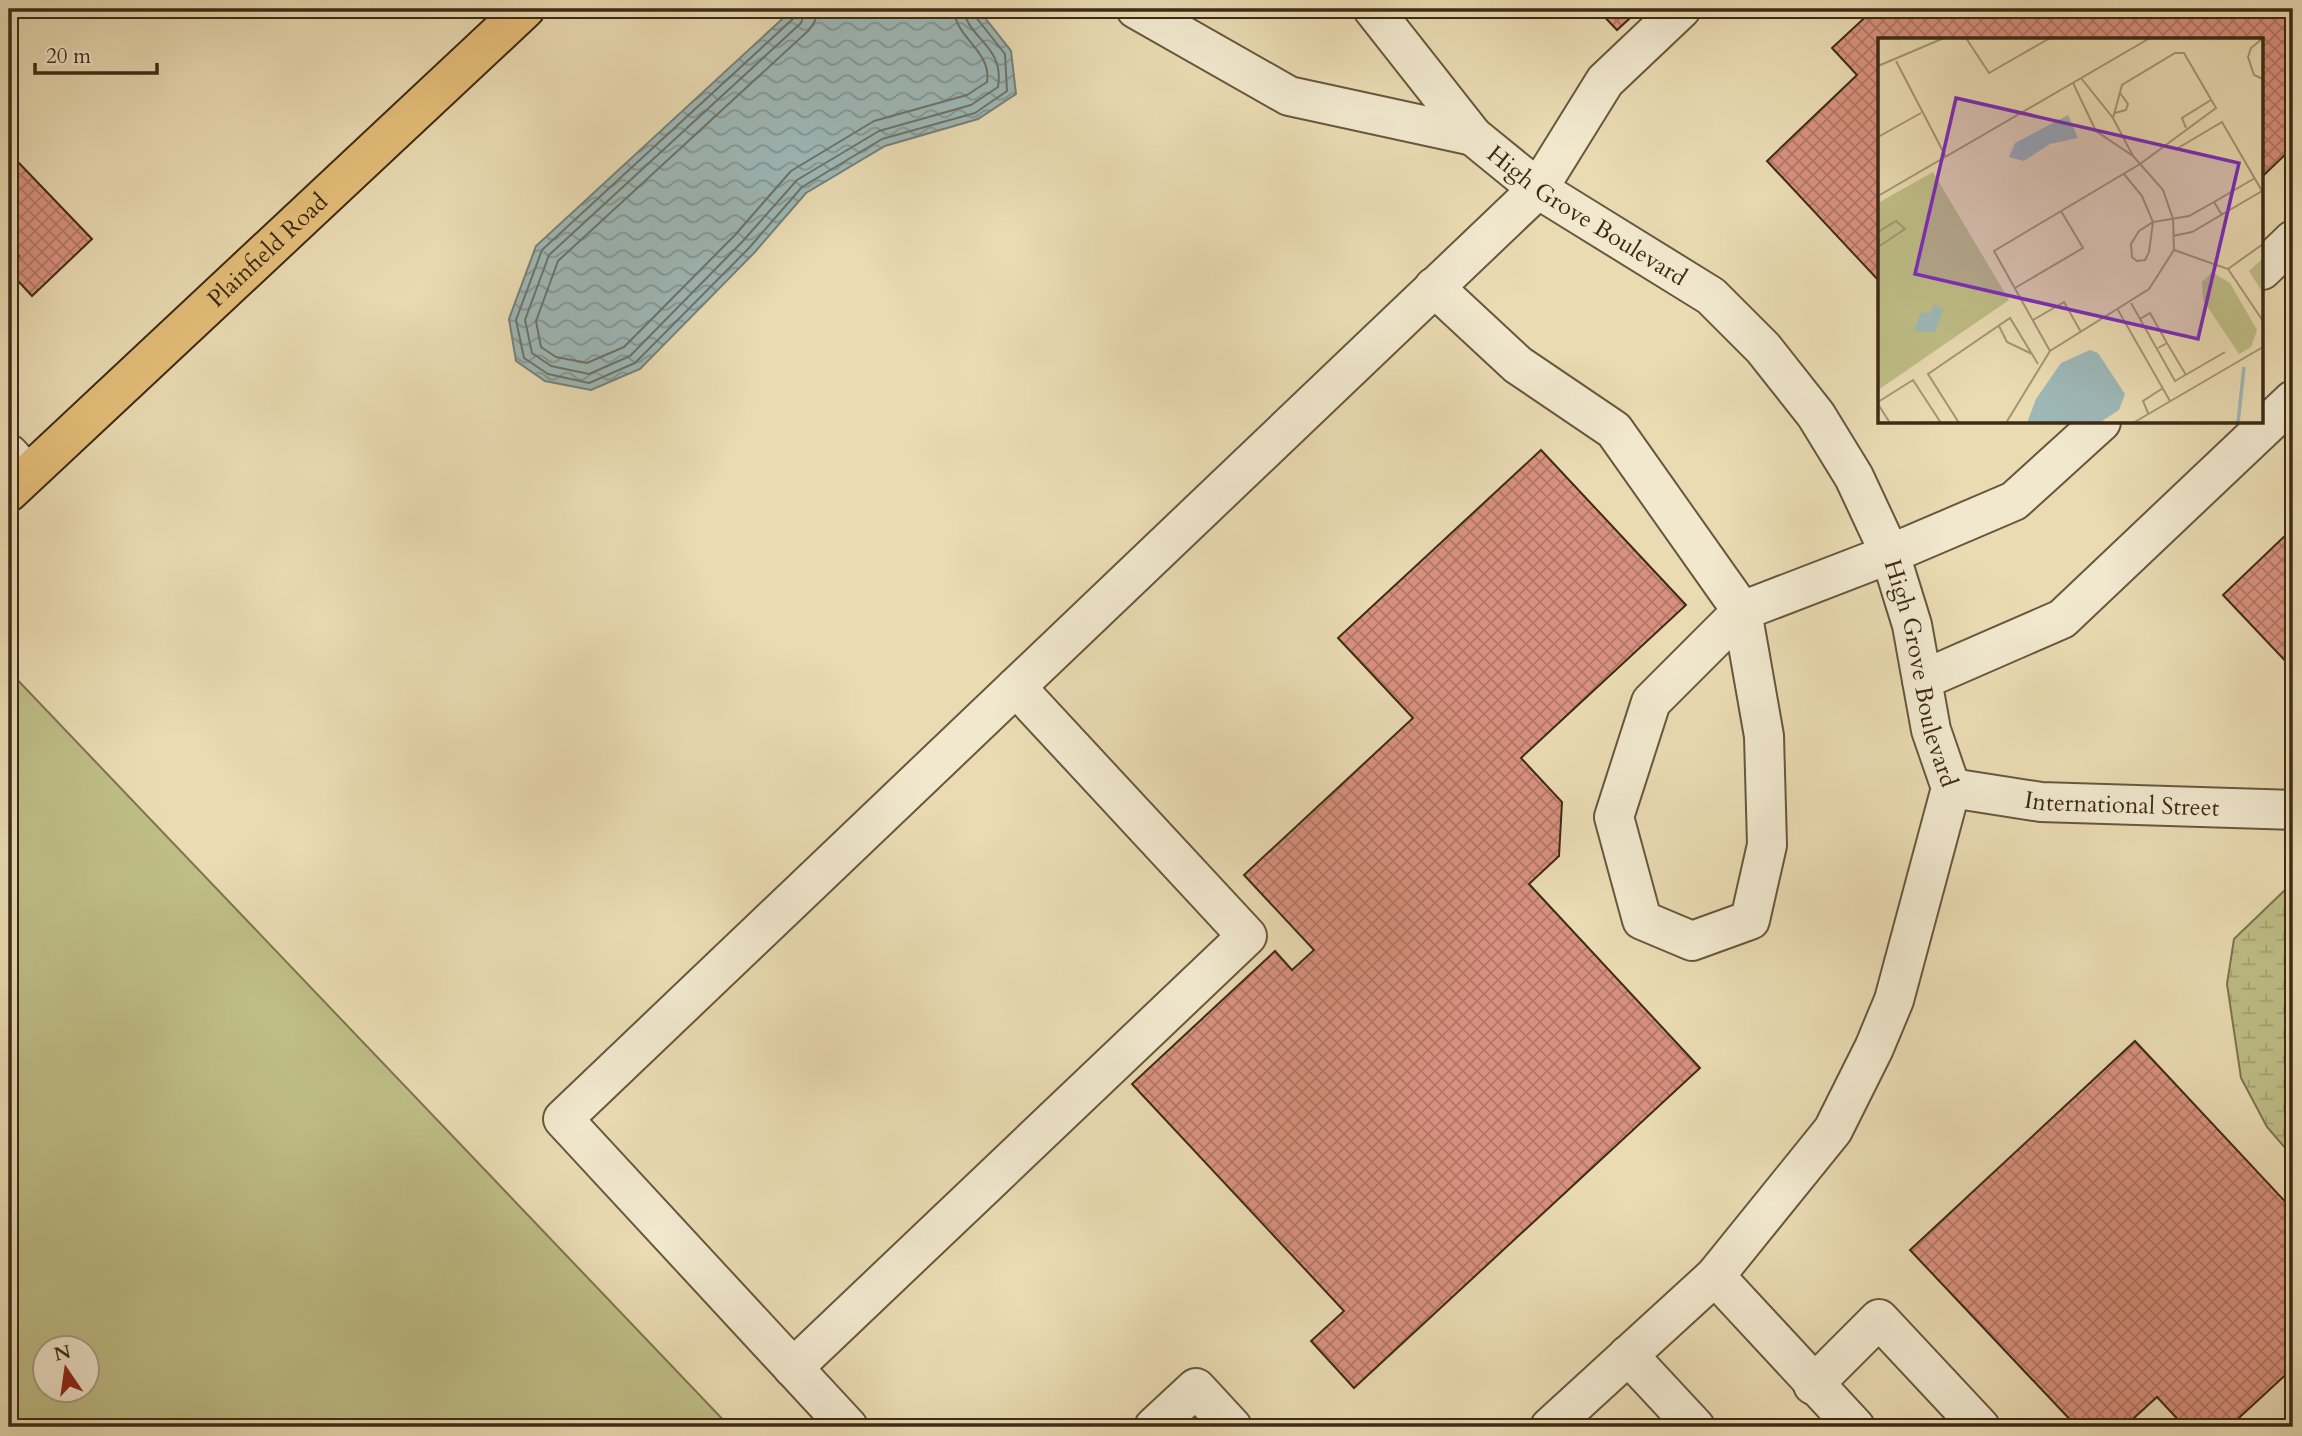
<svg xmlns="http://www.w3.org/2000/svg" width="2302" height="1436" font-family="Cardo,serif">
<style>
.green{fill:#bfbe87;stroke:#7e744e;stroke-width:2;fill-rule:evenodd}
.wetland{fill:url(#wetland-marsh);stroke:#7e744e;stroke-width:2}
.water{fill:url(#water-waves);stroke:#778077;stroke-width:2}
.lines{fill:none;stroke-linecap:round;stroke-linejoin:round}
.shore{stroke:#6d7266;stroke-width:2}
.building{fill:url(#building-cross-hatch);stroke:#3d2b15;stroke-width:2}
.minor-casing{stroke:#68573c;stroke-width:42}
.major-casing{stroke:#3d2b15;stroke-width:42}
.minor{stroke:#f1e8ce;stroke-width:38}
.major{stroke:#e5be7a;stroke-width:38}
.labels{text-anchor:middle;stroke-width:5;stroke-linejoin:round;paint-order:stroke}
.street-label{font-size:24px;fill:#3d2b15;stroke:#f1e8ce}
.inset-river{fill:none;stroke:#9db8b8;stroke-width:3.5}
.inset-road{fill:none;stroke:#a59574;stroke-width:2}
.view{fill:#7b2cbf;fill-opacity:0.15;stroke:#7b2cbf;stroke-width:3.5}
.inset-edge{fill:none;stroke:#3d2b15;stroke-width:3.5}
</style>
<defs>
<pattern id="wetland-marsh" width="20" height="14" patternUnits="userSpaceOnUse" patternTransform="scale(1.75)"><rect width="20" height="14" fill="#bfbe87"/><path d="M1 5h8M5 5V1M11 12h8M15 12V8" fill="none" stroke="#a5a374"/></pattern>
<pattern id="water-waves" width="16" height="10" patternUnits="userSpaceOnUse" patternTransform="scale(1.75)"><rect width="16" height="10" fill="#9db8b8"/><path d="M0 5q4-4 8 0t8 0" fill="none" stroke="#819694"/></pattern>
<pattern id="building-cross-hatch" width="8" height="8" patternUnits="userSpaceOnUse" patternTransform="scale(1.75)"><rect width="8" height="8" fill="#d9917f"/><path d="M0 0l8 8M0 8l8-8" fill="none" stroke="#b17767"/></pattern>
</defs>
<rect width="100%" height="100%" fill="#eadbb3"/>
<filter id="stains"><feTurbulence type="fractalNoise" baseFrequency=".00286" numOctaves="4"/><feColorMatrix values="0 0 0 0 .2 0 0 0 0 .09 0 0 0 0 .02 0 0 0 .5 -.17"/></filter>
<radialGradient id="worn" r=".72"><stop offset=".6" stop-color="#630" stop-opacity="0"/><stop offset="1" stop-color="#630" stop-opacity=".3"/></radialGradient>
<path class="green" d="M9 671 730 1427H9ZM88 1348V1390H46V1348Z"/>
<path class="wetland" d="M2293 887V1157L2267 1127 2241 1078 2227 984 2234 939 2286 889Z"/>
<path class="water" d="M793 9H978L1011 51 1016 94 978 119 885 146 806 193 754 253 640 369 591 390 545 381 516 361 509 319 536 246Z"/>
<g class="lines">
<path class="shore" d="M797 9 795 17 542 250 516 320 524 358 548 374 589 383 635 363 749 248 802 187 882 139 975 113 1007 91 1005 54 975 16 973 9
M806 9 801 23 549 255 525 320 532 353 551 366 589 374 630 356 742 242 797 180 879 131 971 105 998 87C1005 45 967 39 964 9
M817 9 815 21 809 30 558 261 536 321 541 347 556 357 587 363 624 347 735 235 791 171 874 121 967 95 987 82C992 51 955 38 954 9"/>
</g>
<path class="building" d="M1597 9H1640L1617 30Z
M1874 9H2293V147L2262 177V40H1880V282L1767 161 1857 75 1832 48Z
M18 162 92 239 32 296 9 271V265L19 256 9 245V171Z
M1541 450 1686 605 1521 758 1562 802 1559 856 1529 884 1700 1068 1354 1388 1311 1341 1344 1311 1132 1084 1275 951 1292 970 1314 950 1244 875 1413 718 1338 638Z
M2293 528V669L2223 595Z
M2135 1041 2293 1210V1368L2229 1427H2185L2157 1397 2124 1427H2077L1910 1250Z"/>
<g class="lines">
<defs>
<g id="minor">
<path d="M1136 9 1289 96 1473 136"/>
<path id="s1" d="M1373 9 1473 136 1538 189 1711 296 1763 348 1816 415 1854 477 1890 554 1912 625 1931 730 1951 788 1894 1000 1874 1048 1833 1130 1715 1276 1550 1427"/>
<path d="M2262 270 2293 240"/>
<path d="M1434 287 1518 365 1614 430 1742 611 1651 702 1614 817 1642 920 1692 941 1750 920 1767 845 1764 736 1742 611 1890 554 2014 501 2101 422"/>
<path d="M9 454 27 474"/>
<path d="M1922 680 2062 619 2293 400"/>
<path id="s2" d="M1951 788 2041 802 2293 810"/>
<path d="M1715 1276 1855 1427"/>
<path d="M1628 1355 1695 1427"/>
<path d="M793 1368 1247 936 1016 687"/>
<path d="M1813 1385 1879 1319 1980 1427"/>
<path d="M848 1427 563 1119 1538 189 1605 81 1681 9"/>
<path d="M1154 1427 1196 1388 1232 1427"/>
</g>
<g id="major">
<path id="s3" d="M9 492 525 9"/>
</g>
</defs>
<use href="#minor" class="minor-casing"/>
<use href="#major" class="major-casing"/>
<use href="#minor" class="minor"/>
<use href="#major" class="major"/>
</g>
<g class="labels">
<g class="street-label">
<text dy="8" stroke="none"><textPath href="#s1" startOffset="301">High Grove Boulevard</textPath></text>
<text dy="8" stroke="none"><textPath href="#s3" startOffset="354">Plainfield Road</textPath></text>
<text dy="8" stroke="none"><textPath href="#s1" startOffset="889">High Grove Boulevard</textPath></text>
<text dy="8" stroke="none"><textPath href="#s2" startOffset="172">International Street</textPath></text>
</g>
</g>
<g transform="translate(1878 38)">
<rect width="385" height="385" fill="#eadbb3"/>
<path d="M55 134 131 262 0 352V165Z" fill="#bfbe87"/>
<path d="M385 220V255L371 233ZM334 234 352 245 379 292 373 309 361 316 325 262 324 244Z" fill="#bfbe87"/>
<path d="M190 77 200 100 172 106 146 123 131 119 137 105ZM55 267 65 271 57 294 36 293 43 274 52 276ZM212 312 220 315 247 356 241 372 221 385H149L158 361 183 325Z" fill="#9db8b8"/>
<path class="inset-river" d="M360 385 366 329"/>
<path class="inset-road" d="M88 0 111 35 172 0M385 0 373 10 370 19 376 37 385 41M18 23 68 119M0 28 66 0M195 45 218 93 255 118M237 75 248 72 250 66 242 55M308 90 304 80 333 62M0 99 43 75M246 136 264 158 275 184 261 193 253 206 254 219 259 223 267 222 271 214 275 184 311 178 336 164M0 158 272 0M344 177 336 164 377 140M0 194 18 183 27 191 0 209M295 198 314 194 384 153 344 84 300 110M296 212 350 231 385 283M350 231 385 206M137 250 205 210 183 173M253 265 297 343 347 314M240 272 292 363M262 281 272 275 289 305M155 282 186 264 203 294M121 288 129 304 154 316M280 310 289 305 308 337M172 313 116 213 262 126 338 70 306 15H297L244 47 235 80M0 364 35 342 63 385M0 366 12 385M270 375 265 363 285 350M81 385 50 336 132 280 160 326M128 385 172 313 271 251 296 212 295 181 285 152 255 118 235 80 203 40M255 385 385 309"/>
<path class="view" d="M78 60 361 125 320 301 37 236Z"/>
<rect width="385" height="385" class="inset-edge"/>
</g>
<rect width="2302" height="1436" fill="none" stroke="#eadbb3" stroke-width="35"/>
<rect x="10" y="10" width="2281" height="1415" fill="none" stroke="#3d2b15" stroke-width="3.5"/>
<rect x="18" y="18" width="2267" height="1401" fill="none" stroke="#3d2b15" stroke-width="2"/>
<g transform="translate(66 1369) rotate(347)"><circle r="33" fill="#f1e8ce" stroke="#a99c84" stroke-width="2"/>
<path d="M0-5L12 26L0 18L-12 26Z" fill="#8f2418"/>
<text y="-10" font-size="19" font-weight="bold" text-anchor="middle" fill="#3d2b15">N</text>
</g>
<path d="M35 63v10h122v-10" fill="none" stroke="#3d2b15" stroke-width="3.5"/>
<text x="46" y="63" font-size="21" fill="#3d2b15" stroke="#f1e8ce" stroke-width="5" paint-order="stroke">20 m</text>
<rect width="100%" height="100%" filter="url(#stains)"/>
<rect width="100%" height="100%" fill="url(#worn)"/>
</svg>
